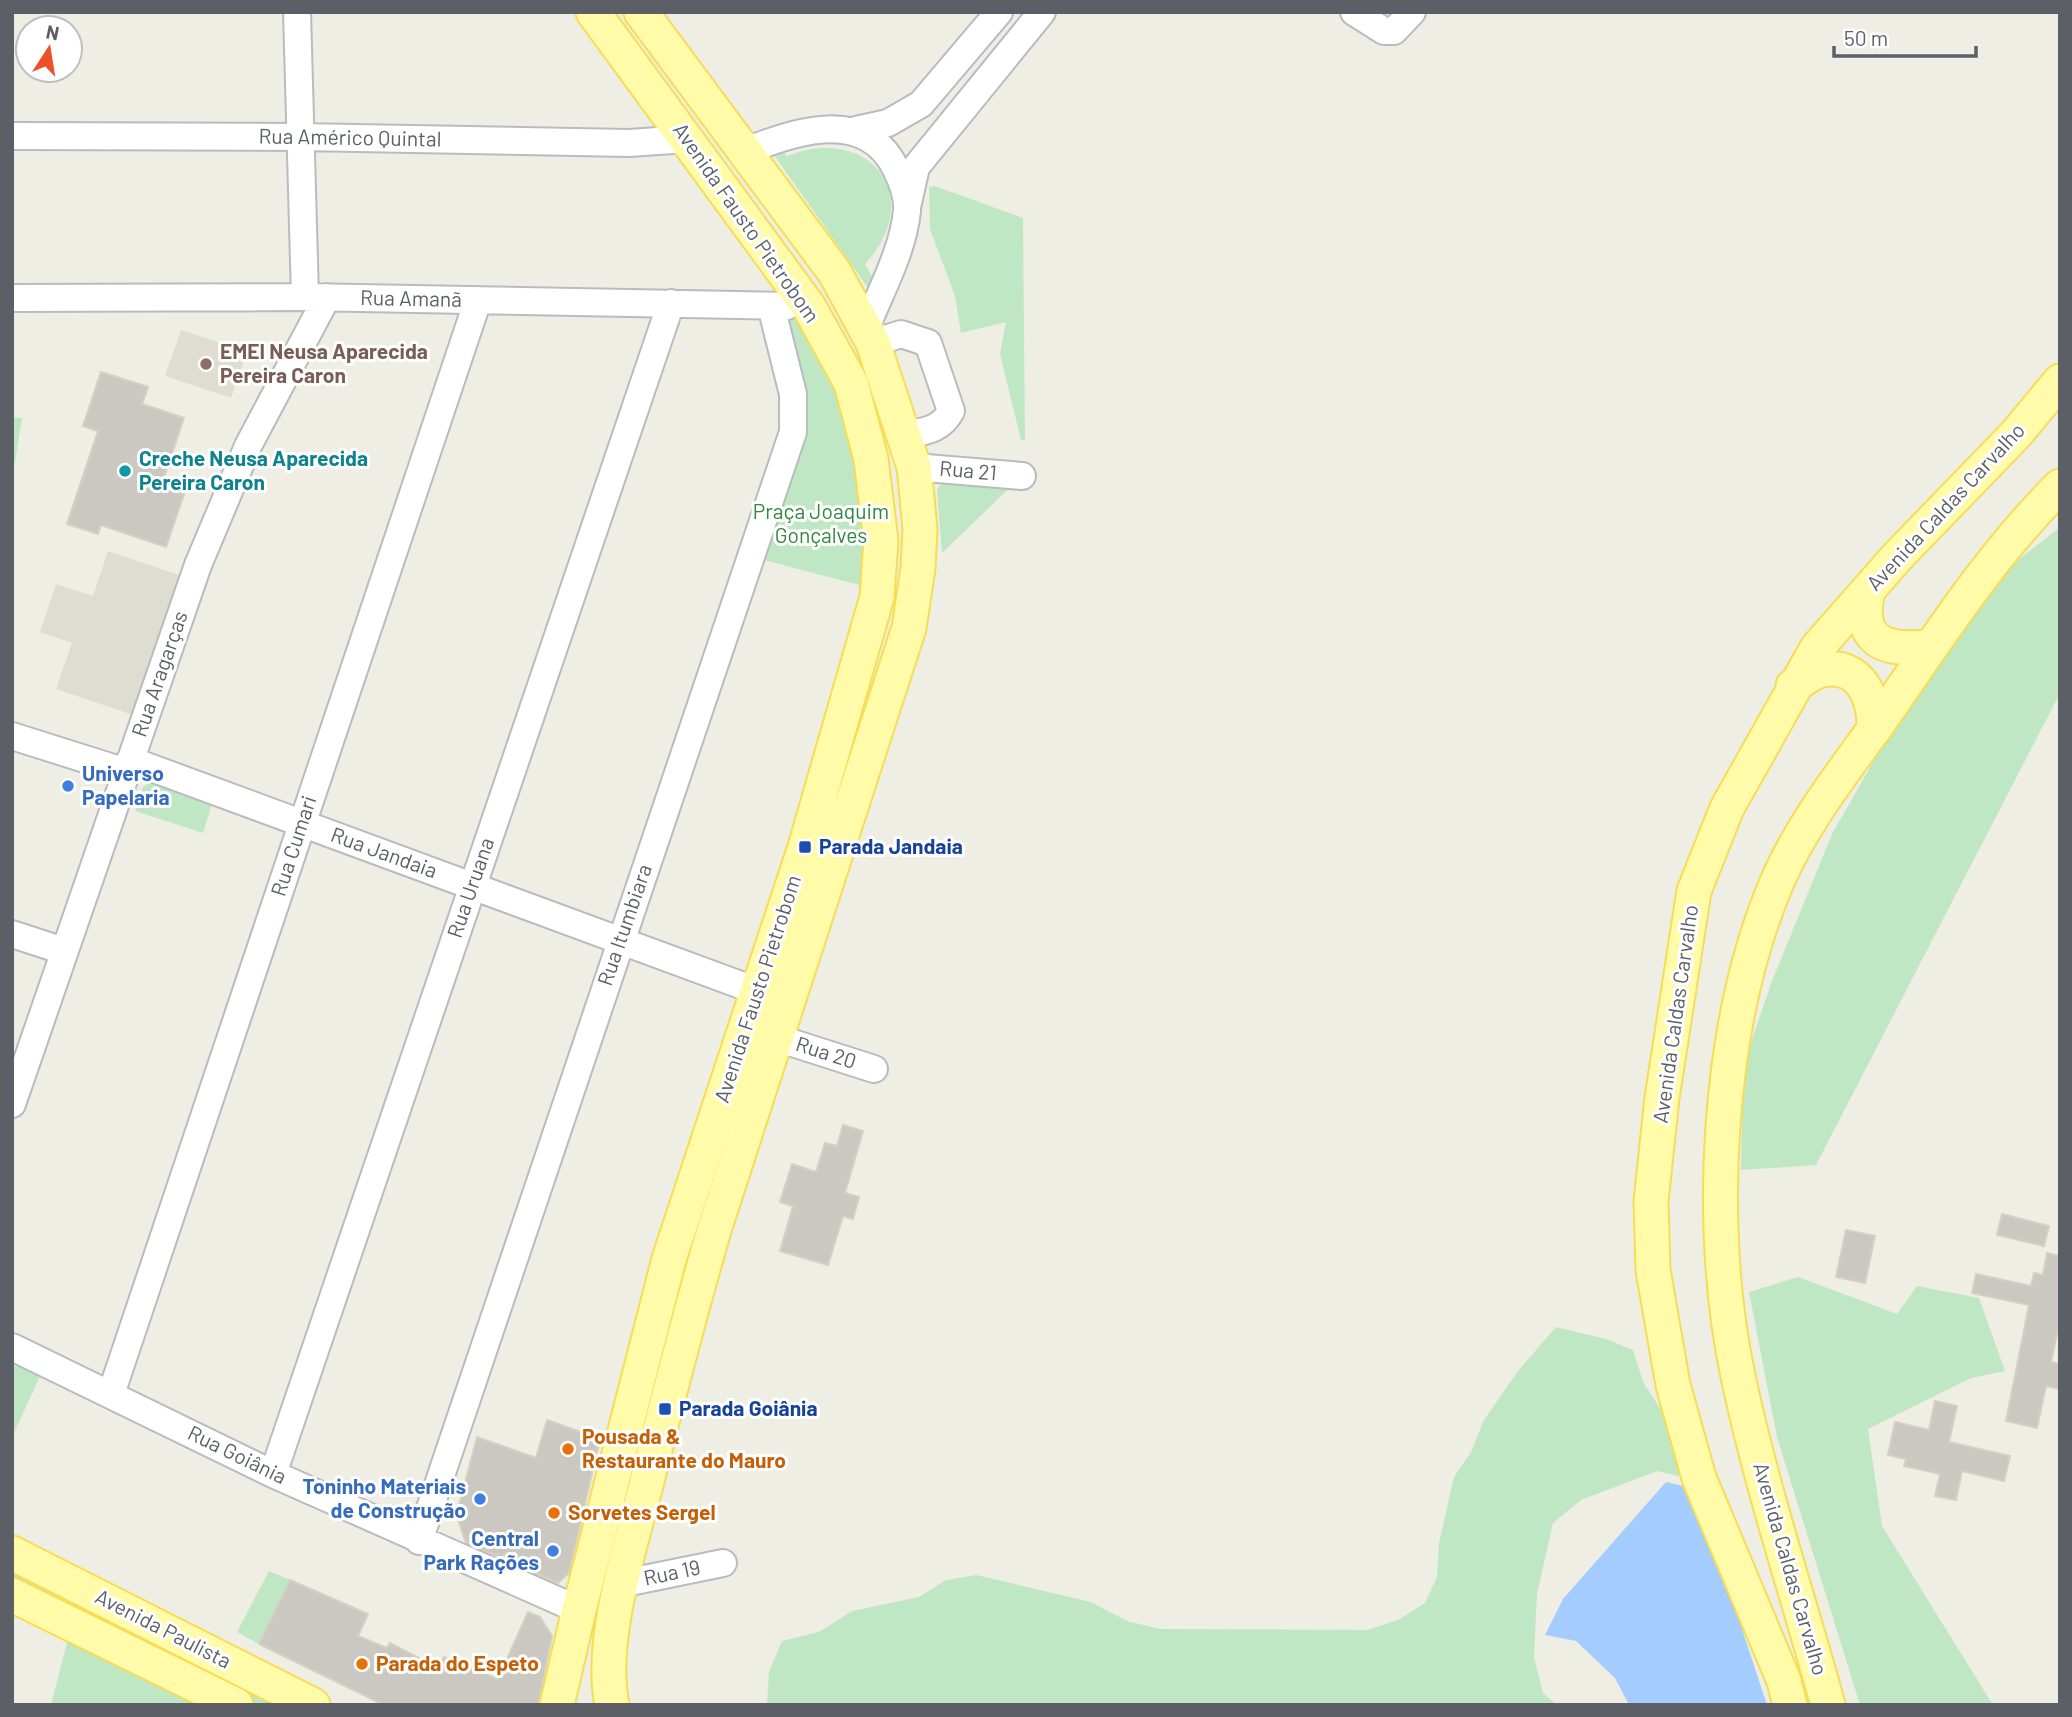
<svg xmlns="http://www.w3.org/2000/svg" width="2072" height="1717" font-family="Barlow,sans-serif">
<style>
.education{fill:#dfddd2}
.green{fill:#bfe7c4}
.water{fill:#a4ccff}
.building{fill:#cac8c1;stroke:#d4d0c2;stroke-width:2}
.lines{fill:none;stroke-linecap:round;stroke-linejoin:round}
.minor-casing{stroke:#b9bbc0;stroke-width:30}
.major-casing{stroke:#f6dd55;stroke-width:37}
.minor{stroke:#fff;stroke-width:26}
.major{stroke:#fffba9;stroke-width:33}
.education-dot{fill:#8d6e63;stroke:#fff;stroke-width:2.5}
.culture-dot{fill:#0f9aa8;stroke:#fff;stroke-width:2.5}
.shop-dot{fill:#3f7fe0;stroke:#fff;stroke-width:2.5}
.transit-dot{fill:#1a4fb4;stroke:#fff;stroke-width:2.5}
.food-dot{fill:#e8710a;stroke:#fff;stroke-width:2.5}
.labels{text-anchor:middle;stroke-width:6;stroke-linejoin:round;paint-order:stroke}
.street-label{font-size:21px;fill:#5c5f65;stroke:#fff}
.education-label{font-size:21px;font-weight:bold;fill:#785e54;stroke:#fff;text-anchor:start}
.culture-label{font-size:21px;font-weight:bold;fill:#0d838f;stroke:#fff;text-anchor:start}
.park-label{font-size:21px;fill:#318640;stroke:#fff}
.shop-label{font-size:21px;font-weight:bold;fill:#366cbe;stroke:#fff;text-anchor:end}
.transit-label{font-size:21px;font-weight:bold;fill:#164399;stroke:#fff;text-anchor:start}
.food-label{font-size:21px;font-weight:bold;fill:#c56008;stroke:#fff;text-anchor:start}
</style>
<rect width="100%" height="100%" fill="#efeee4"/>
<path class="education" d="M181 330 247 352 231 398 165 376Z
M108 551 179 575 133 715 56 689 72 643 40 632 56 584 93 596Z"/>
<path class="green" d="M779 146 787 156C870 123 927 197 865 264L875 282 871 292 769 148Z
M935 186 1023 218 1025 441 1021 440 1000 354 1006 322 961 333 955 296 930 229 929 187Z
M780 311 806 313 842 390 869 513 867 587 760 559 802 434Z
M12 417 22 418 12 481Z
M947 475 1022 476 942 553 937 490Z
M2060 527V693L1816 1165 1741 1170 1743 1066 1772 981 1832 834 1964 603Z
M152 781 213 801 203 833 135 811 143 787Z
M1798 1277 1897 1314 1917 1286 1979 1298 2005 1371 1971 1378 1868 1429 1882 1526 1993 1705H1860L1777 1437 1749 1292Z
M1556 1327 1606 1339 1633 1350 1643 1382 1685 1447 1690 1479 1657 1471 1581 1500 1553 1523 1537 1594 1534 1657 1543 1693 1557 1705H767L769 1672 782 1641 819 1632 852 1611 919 1597 946 1580 976 1575 1091 1602 1127 1621 1160 1629 1367 1630 1398 1620 1425 1603 1437 1577 1439 1543 1454 1477 1471 1452 1484 1420 1518 1371Z
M12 1366H23L41 1374 12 1437Z
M12 1553 313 1705H51L69 1635 12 1595Z
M269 1571 290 1580 259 1644 237 1632Z"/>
<path class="water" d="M1666 1482 1696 1489 1767 1705H1629L1615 1678 1576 1641 1545 1635 1563 1599Z"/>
<path class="building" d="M101 372 148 387 142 404 184 418 161 486 184 494 166 547 101 525 98 534 67 524 98 431 83 426Z
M843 1125 863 1131 845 1193 859 1197 853 1219 843 1216 828 1265 780 1251 793 1206 780 1202 792 1164 816 1172 825 1143 837 1146Z
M2002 1214 2049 1226 2044 1246 1997 1235Z
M1846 1230 1875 1236 1865 1283 1836 1277Z
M2047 1253 2060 1256V1320L2051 1362 2060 1364V1389L2046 1386 2037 1428 2006 1421 2029 1305 1972 1293 1976 1274 2031 1286 2034 1273 2043 1275Z
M1935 1401 1957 1406 1949 1442 2010 1456 2004 1481 1962 1471 1956 1500 1935 1496 1940 1474 1904 1466 1906 1459 1888 1455 1895 1422 1929 1430Z
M547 1420 600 1439 569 1573 558 1583 466 1543 459 1522V1506L477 1437 536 1458Z
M290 1580 368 1614 358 1636 387 1648 390 1643 438 1668 444 1657 498 1679 528 1612 540 1617 552 1636 538 1705H384L259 1644Z"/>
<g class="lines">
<defs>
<path id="minor" d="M297 12 305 297
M1354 12 1384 31H1394L1412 12
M856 130 888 123 921 104 999 12
M12 136 300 137 629 143 687 139
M744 152C794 131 866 107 896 169 902 181 908 197 907 211 903 251 881 290 866 328
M908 203 916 167 1042 12
M12 298 305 297 787 306
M873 343 901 334 928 343 951 411C941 430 925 431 906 435
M914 467 1022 476
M12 736 126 772
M130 760 757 991
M12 934 64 951
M777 1038 874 1069
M12 1104 198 565 248 446 327 297
M12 1347 273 1474 579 1610
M111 1394 478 300
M273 1474 671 303
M419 1541 793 432V394L771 306
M620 1584 723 1563"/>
<path id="major" d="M1868 591C1856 644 1887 652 1932 646
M1793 686C1802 681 1812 672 1822 670 1861 662 1875 699 1874 730
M12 1553 313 1705
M12 1595 236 1705
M557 1705 579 1610 669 1259 805 847 877 597 881 541 871 459 851 383 809 307 593 12
M612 1705C599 1641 629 1551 645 1489 667 1402 689 1316 714 1230L909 628 918 568 920 529 914 467 873 343 835 273 641 12
M1790 1705 1784 1681 1699 1478 1673 1385 1653 1270 1651 1201 1662 1098 1694 891 1727 808 1817 648 1897 557 2016 434 2060 381
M1828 1705C1798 1596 1761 1486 1738 1376 1706 1227 1717 1022 1777 882 1804 819 1850 764 1889 708 1942 631 1993 553 2060 486"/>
</defs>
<use href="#minor" class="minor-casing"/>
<use href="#major" class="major-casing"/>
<use href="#minor" class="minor"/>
<use href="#major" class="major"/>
</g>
<circle class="education-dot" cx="206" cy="364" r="7"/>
<circle class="culture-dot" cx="125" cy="471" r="7"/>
<g class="shop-dot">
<circle cx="68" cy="786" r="7"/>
<circle cx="480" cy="1499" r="7"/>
<circle cx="553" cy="1551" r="7"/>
</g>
<g class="transit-dot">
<rect x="798" y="840" width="14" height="14" rx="3.5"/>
<rect x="658" y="1402" width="14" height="14" rx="3.5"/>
</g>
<g class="food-dot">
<circle cx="568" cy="1449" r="7"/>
<circle cx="554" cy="1513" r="7"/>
<circle cx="362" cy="1664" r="7"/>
</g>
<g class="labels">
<g class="street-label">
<text transform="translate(350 138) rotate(1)" y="7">Rua Américo Quintal</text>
<text transform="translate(746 223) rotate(55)" y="7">Avenida Fausto Pietrobom</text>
<text transform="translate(411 299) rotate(1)" y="7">Rua Amanã</text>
<text transform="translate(968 471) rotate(5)" y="7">Rua 21</text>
<text transform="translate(1946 507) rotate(-47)" y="7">Avenida Caldas Carvalho</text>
<text transform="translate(160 674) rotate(-71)" y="7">Rua Aragarças</text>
<text transform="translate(294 846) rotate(-72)" y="7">Rua Cumari</text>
<text transform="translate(384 853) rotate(20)" y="7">Rua Jandaia</text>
<text transform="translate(471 888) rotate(-71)" y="7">Rua Uruana</text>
<text transform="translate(625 925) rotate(-71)" y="7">Rua Itumbiara</text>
<text transform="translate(758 989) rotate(-72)" y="7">Avenida Fausto Pietrobom</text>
<text transform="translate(1676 1014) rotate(-82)" y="7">Avenida Caldas Carvalho</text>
<text transform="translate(826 1053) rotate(18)" y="7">Rua 20</text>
<text transform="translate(237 1455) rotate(26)" y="7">Rua Goiânia</text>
<text transform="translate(1790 1569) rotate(74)" y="7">Avenida Caldas Carvalho</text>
<text transform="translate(672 1573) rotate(-12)" y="7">Rua 19</text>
<text transform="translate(163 1629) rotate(27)" y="7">Avenida Paulista</text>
</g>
<g class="education-label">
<text x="220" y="359">EMEI Neusa Aparecida<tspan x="220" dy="24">Pereira Caron</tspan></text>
</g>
<g class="culture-label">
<text x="139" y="466">Creche Neusa Aparecida<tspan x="139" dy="24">Pereira Caron</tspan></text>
</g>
<g class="park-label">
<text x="821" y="519">Praça Joaquim<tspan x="821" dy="24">Gonçalves</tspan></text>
</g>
<g class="shop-label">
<text x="82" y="781" text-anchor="start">Universo<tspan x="82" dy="24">Papelaria</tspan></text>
<text x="466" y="1494">Toninho Materiais<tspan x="466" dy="24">de Construção</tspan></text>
<text x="539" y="1546">Central<tspan x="539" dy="24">Park Rações</tspan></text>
</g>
<g class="transit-label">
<text x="819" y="854">Parada Jandaia</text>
<text x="679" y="1416">Parada Goiânia</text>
</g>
<g class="food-label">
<text x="582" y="1444">Pousada &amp;<tspan x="582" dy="24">Restaurante do Mauro</tspan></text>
<text x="568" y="1520">Sorvetes Sergel</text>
<text x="376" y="1671">Parada do Espeto</text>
</g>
</g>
<rect width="2072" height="1717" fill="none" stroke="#5c5f65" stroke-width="28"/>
<g transform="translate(49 49) rotate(12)"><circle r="33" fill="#ffffff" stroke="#bebfc1" stroke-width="2"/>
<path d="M0-5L12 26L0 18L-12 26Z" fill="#ef5029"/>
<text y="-10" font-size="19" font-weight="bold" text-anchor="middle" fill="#5c5f65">N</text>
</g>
<path d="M1834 46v10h142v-10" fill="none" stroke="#5c5f65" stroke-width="3.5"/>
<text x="1844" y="46" font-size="21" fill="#5c5f65" stroke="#ffffff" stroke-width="5" paint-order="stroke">50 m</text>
</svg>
